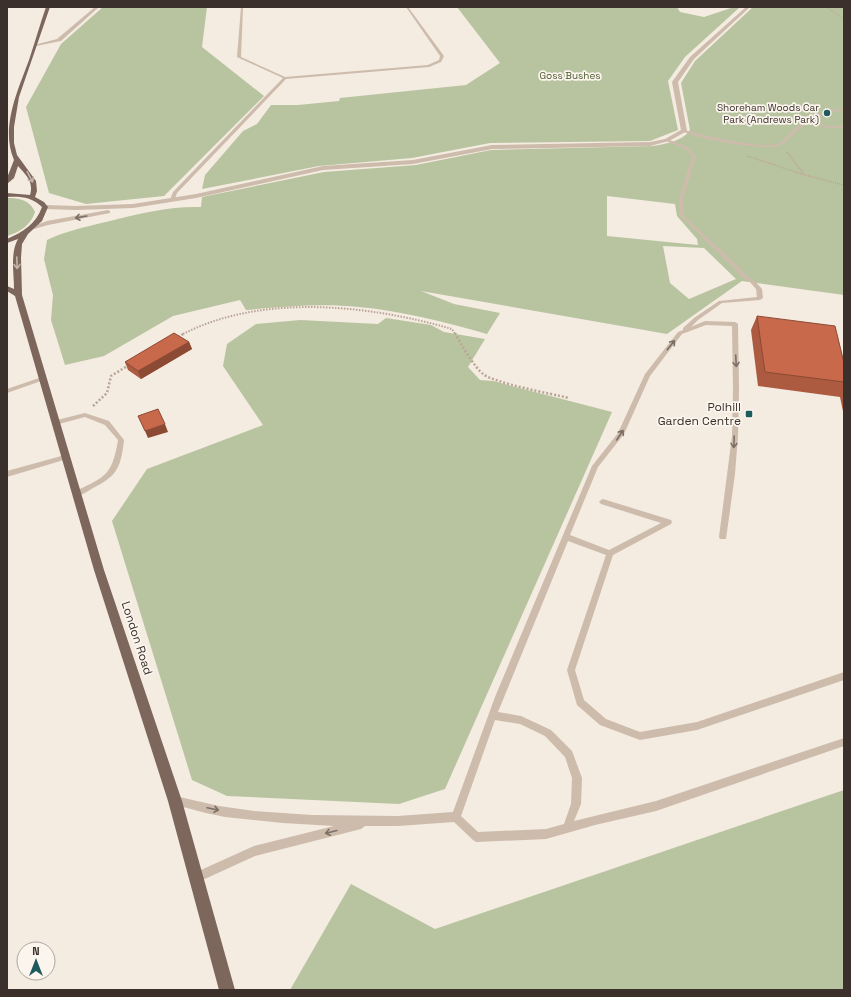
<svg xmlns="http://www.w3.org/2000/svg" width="851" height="997" font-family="'Space Grotesk',sans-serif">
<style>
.green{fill:#b8c4a0;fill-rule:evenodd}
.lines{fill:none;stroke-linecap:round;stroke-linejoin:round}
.path-far3{stroke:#b9a596;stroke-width:1;stroke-dasharray:1 1;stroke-linecap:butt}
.path-far2{stroke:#b9a596;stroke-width:1.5;stroke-dasharray:1 1;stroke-linecap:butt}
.path-far1{stroke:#b9a596;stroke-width:2;stroke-dasharray:1.5 1.5;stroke-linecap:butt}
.path{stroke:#b9a596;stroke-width:2.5;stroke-dasharray:2 2;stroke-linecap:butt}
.lane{fill:#cdbbac;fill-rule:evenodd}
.street{fill:#cdbbac;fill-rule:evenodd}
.primary{fill:#7d675c;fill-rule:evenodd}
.wall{fill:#ac5a40}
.shaded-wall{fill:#8c4a34}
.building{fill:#c8694b;stroke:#8c4a34}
.oneway{stroke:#c2b5ac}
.oneway2{stroke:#7d6f65}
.poi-dot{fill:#1f5a5e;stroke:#fbf5ee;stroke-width:1.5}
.labels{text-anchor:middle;stroke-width:3.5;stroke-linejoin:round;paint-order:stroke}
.far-park-label{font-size:10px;fill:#4a5a2e;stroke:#fbf5ee}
.far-poi-label{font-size:10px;fill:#3b302b;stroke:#fbf5ee;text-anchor:end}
.poi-label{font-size:12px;fill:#3b302b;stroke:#fbf5ee;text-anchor:end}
.street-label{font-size:12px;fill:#3b302b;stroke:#fbf5ee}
</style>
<rect width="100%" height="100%" fill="#f4ebe1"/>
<path class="green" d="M103 7H207L202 47 264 96 164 196 86 204 49 193 26 107 61 44Z
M457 7H677L680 12 704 17 734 7H740L685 57 668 81 678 130 650 141 490 143 412 158 319 166 202 189 205 175 243 131 257 124 271 105H298L339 101 340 98 466 85 500 63Z
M753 7H844V295L742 281 667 334 421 291 454 304 500 313 487 334C445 322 402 311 359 307 321 303 283 307 246 310L240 300 173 316 104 356 65 365 51 320 53 295 44 259 47 240C66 231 85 227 106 222 137 214 169 206 201 207L202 197 324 172 416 165 491 150 653 146C665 144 683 141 690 130L681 83 695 61ZM607 196 675 204 677 216 697 239 698 245 607 236ZM663 246 704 248 736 279 689 299 670 283Z
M7 198C19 198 30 200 35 212 31 225 20 232 7 236Z
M386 318 431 325 444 332 485 339 468 367 480 380 493 381 612 412 445 789 399 804 227 796 192 780 112 521 147 469 263 425 223 366 227 344 256 324 300 320 378 324Z
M844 790V990H290L351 884 435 929Z"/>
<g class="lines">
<path class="path-far3" d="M826 7 844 19"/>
<path class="path-far2" d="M787 152 804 174
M747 156 805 175 844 185"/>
<path class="path-far1" d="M183 334C263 293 369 305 452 329L455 334"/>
<path class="path" d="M455 333C460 343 475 368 483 374 494 383 552 394 569 398
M178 337 185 333
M93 406 107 393 111 376 129 365"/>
<path class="lane" d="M241 7H243L241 57 285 77 428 65 439 60 440 56 406 7H408L444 56 441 62 429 67 286 79 177 193 174 201H170V200L173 192 283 78 237 57Z
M844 108V110L830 113 812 120 828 126H844V128H828L810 122C803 126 796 131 790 137 787 140 785 144 781 145 766 152 697 139 682 131L684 130C701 134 767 152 781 142 785 139 789 133 794 129 808 117 825 110 844 108Z
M667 139 687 147 696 156 683 199 684 216 737 265 746 275 753 279 762 289 763 298 760 300 722 303 698 320 691 327 705 321 735 322 738 324 739 388 738 436 735 474 726 539H720L719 537 732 436 733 388 732 326 706 325 682 334 650 376 624 434 598 467 570 535 609 550 661 523 601 504 599 502 601 500 603 499 671 520 672 522 671 524 613 555 575 670 584 700 606 719 640 732 697 722 844 672V680L697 730 640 740 600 725 577 705 567 670 606 555 568 541 498 712 521 716 551 730 572 751 582 778 581 804 574 821 656 801 844 738V746L656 811 595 825 546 839 476 842 473 840 454 822 398 826H365L361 829 255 856 196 883 192 882 191 878 192 874 254 846 334 826 283 823 225 817 206 813 172 804 170 801 172 798 175 796 219 806 254 811 312 815 398 816 453 812 495 697 592 466 618 433 645 374 678 332 683 330V328L694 318 719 301 757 297 756 289 749 281 742 277 733 267 680 216 679 199 692 156 685 149 666 141 665 140ZM495 720 520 724 545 736 565 757 572 778 571 804 564 824 546 829 478 832 461 816Z
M42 377 45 379 44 380 7 393V389Z
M85 413 109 421 124 440C121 466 118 476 93 488 88 491 82 495 76 497L73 494 74 492C104 477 112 477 118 440L105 425 85 417 55 425 52 423 53 421Z
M65 455 68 457 67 459 7 477V471Z"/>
<path class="street" d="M95 7H99L61 41 36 46 34 45 57 39Z
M746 7H750L694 59 678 82 687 131 669 141 650 146 492 149 413 164 323 170 196 198 133 208 76 210 45 209 42 207 45 205 76 206 133 204 196 194 323 166 413 160 492 145 650 142 665 139 681 130 672 82 690 57Z
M108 210 110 211V213L48 225 34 229 31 227 47 221Z"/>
<path class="primary" d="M46 7H50L19 97 14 127V143L17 155 36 181 37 191 35 197 44 202 48 207 42 221 28 234 22 244 21 258 22 295 104 570 182 801 235 990H219L168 801 94 570 15 296 7 291V286L14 289C14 273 10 253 18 239L7 243V239C23 232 36 224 42 207 32 197 20 196 7 197V193L30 195C34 182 26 175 18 166L14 178 7 184V178L14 160C0 128 18 90 29 60 35 42 40 24 46 7Z"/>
</g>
<path class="wall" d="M757 316 844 363V416L840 397 758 386 751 330Z
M189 342 192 349 141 379 128 370 125 362Z"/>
<path class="shaded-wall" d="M189 342 192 349 141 379 138 371Z
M165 424 168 432 148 438 145 431Z"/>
<path class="building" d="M757 316 835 326 844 363V382L765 372Z
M174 333 189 342 138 371 125 362Z
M158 409 165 424 145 431 138 416Z"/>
<defs><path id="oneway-shaft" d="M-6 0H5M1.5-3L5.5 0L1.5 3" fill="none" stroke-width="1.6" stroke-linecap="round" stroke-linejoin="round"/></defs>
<g class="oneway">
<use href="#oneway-shaft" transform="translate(30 177) rotate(62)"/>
<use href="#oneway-shaft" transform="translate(17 263) rotate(88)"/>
</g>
<g class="oneway2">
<use href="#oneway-shaft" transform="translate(81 217) rotate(170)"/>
<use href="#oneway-shaft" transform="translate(671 345) rotate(-51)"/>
<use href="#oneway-shaft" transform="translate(736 361) rotate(87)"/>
<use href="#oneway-shaft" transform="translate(620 435) rotate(-57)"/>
<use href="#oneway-shaft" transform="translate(734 442) rotate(92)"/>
<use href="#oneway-shaft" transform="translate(213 809) rotate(12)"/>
<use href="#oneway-shaft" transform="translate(331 832) rotate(166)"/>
</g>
<g class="poi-dot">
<circle cx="827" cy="113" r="4"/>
<rect x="745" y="410" width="8" height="8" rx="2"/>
</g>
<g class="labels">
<g class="far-park-label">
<text x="570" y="79">Goss Bushes</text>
</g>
<g class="far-poi-label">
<text x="819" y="111">Shoreham Woods Car<tspan x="819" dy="12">Park (Andrews Park)</tspan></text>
</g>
<g class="poi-label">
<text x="741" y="411">Polhill<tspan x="741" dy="14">Garden Centre</tspan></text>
</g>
<g class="street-label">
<text transform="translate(137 638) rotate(72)" y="4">London Road</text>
</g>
</g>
<rect width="851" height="997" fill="none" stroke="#3b302b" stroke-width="16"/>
<g transform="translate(36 961)"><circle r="19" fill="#fbf5ee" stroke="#aea6a0"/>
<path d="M0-3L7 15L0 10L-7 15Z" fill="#1f5a5e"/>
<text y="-6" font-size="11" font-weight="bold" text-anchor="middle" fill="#3b302b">N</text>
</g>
</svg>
